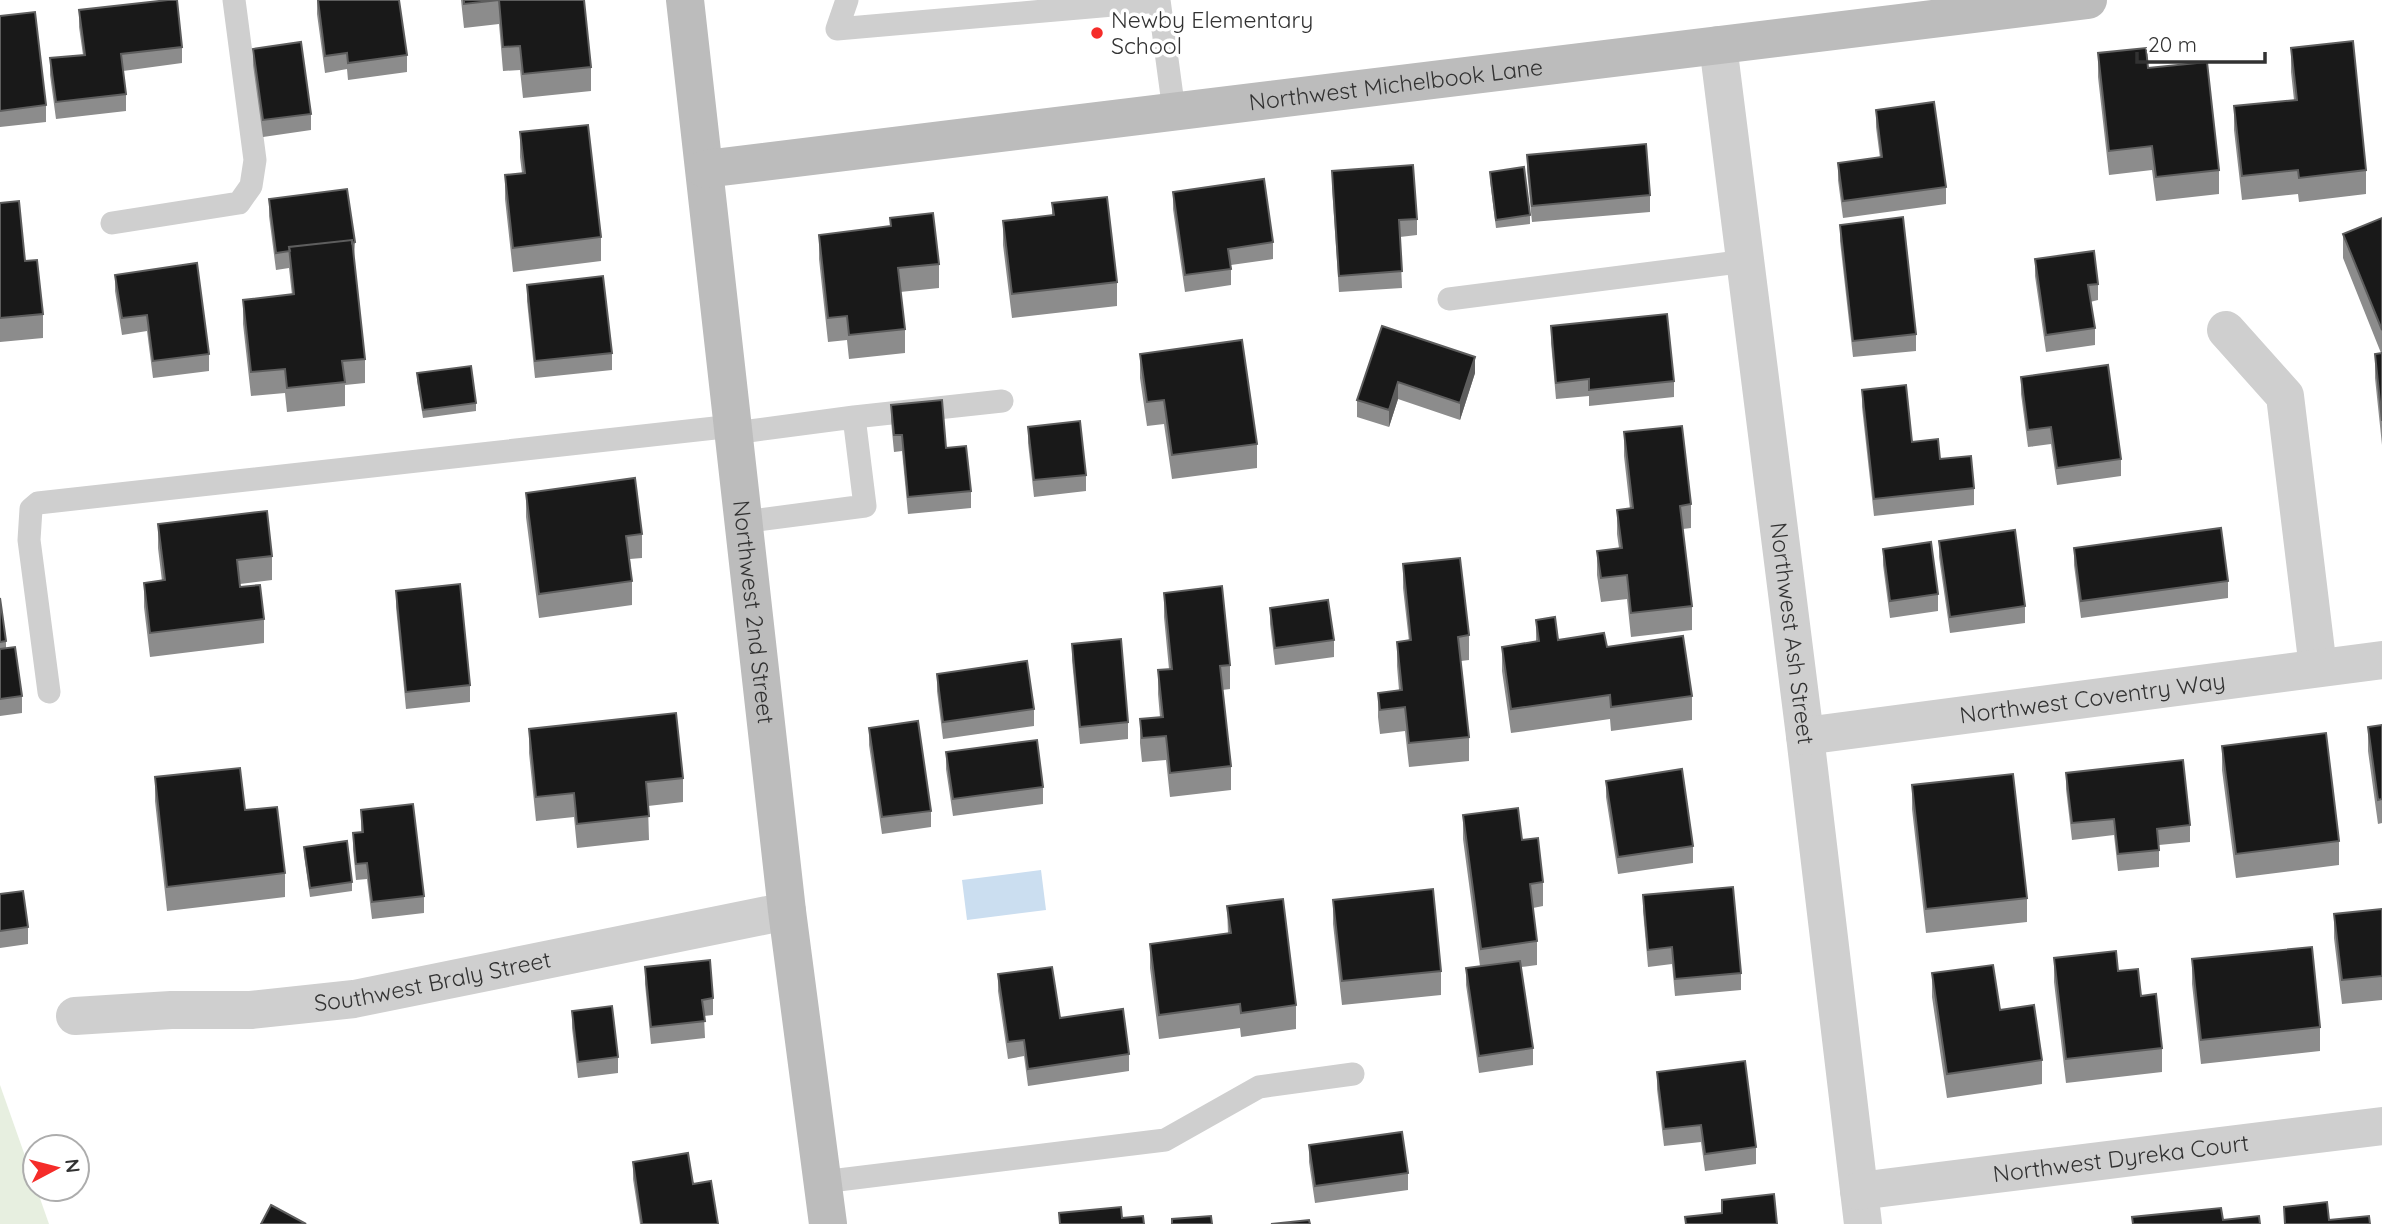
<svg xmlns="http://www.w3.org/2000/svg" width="2382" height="1224" font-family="Quicksand,sans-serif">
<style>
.green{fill:#e7efe0}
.water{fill:#cbdef0}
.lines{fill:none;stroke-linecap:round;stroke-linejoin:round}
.lane{stroke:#cfcfcf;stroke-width:23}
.street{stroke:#cfcfcf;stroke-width:38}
.secondary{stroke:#bcbcbc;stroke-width:38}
.wall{fill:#8c8c8c}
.shaded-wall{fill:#5e5e5e}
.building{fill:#191919;stroke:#5e5e5e;stroke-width:2}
.poi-dot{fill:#f52c29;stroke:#fff;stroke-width:2.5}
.labels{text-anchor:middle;stroke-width:7;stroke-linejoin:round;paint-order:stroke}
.poi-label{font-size:23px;fill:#323232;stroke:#fff;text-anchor:start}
.street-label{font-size:23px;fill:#323232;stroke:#fff}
</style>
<rect width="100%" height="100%" fill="#fff"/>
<path class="green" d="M0 1085 49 1224H0Z"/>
<path class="water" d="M1041 870 1046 910 967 920 962 880Z"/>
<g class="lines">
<path class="lane" d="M847 0 837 29 1159 1
M1159 0 1174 111
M112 223 239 203 251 186 255 160 234 0
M1449 299 1746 261
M854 417 1002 401
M734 433 854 417 865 506 743 522
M49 692 29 540 31 509 38 503 733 426
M822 1182 1165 1140 1259 1087 1353 1074"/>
<g class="street">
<path id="s1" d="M1718 45 1805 736 1863 1224"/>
<path d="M2226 330 2285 396 2318 668"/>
<path id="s2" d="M1805 736 2382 660"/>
<path id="s3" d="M75 1016 171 1010H251L354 999 787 911"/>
<path id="s4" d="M1859 1191 2382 1126"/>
</g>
<g class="secondary">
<path id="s5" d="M685 0 787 911 828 1224"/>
<path id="s6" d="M705 169 2088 0"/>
</g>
</g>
<path class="wall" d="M317 0 407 55V72L348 80 347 69 325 73 317 14Z
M461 0H584L591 67V91L523 98 520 70 503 71 499 24 464 28Z
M79 10 182 47V63L123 71 126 94V111L56 119 50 75V58L83 55 79 27Z
M0 16 46 105V122L0 127Z
M2291 48 2366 170V194L2299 202 2298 194 2242 200 2234 130V106L2294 100 2291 72Z
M253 49 311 114V130L263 137 253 65Z
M2098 53 2148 68 2219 170V194L2156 201 2152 170 2109 175 2098 77Z
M1876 110 1946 187V204L1843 218 1838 180V163L1880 158 1876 127Z
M520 132 601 237V261L513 272 505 199V175L522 173 520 157Z
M1527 155 1650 195V212L1532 222 1527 171Z
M1332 171 1417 219V235L1400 237 1402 288 1339 292 1332 187Z
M1490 172 1530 215V224L1496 228 1490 180Z
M1173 192 1273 242V259L1231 265V285L1185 292 1173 209Z
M269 199 355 242 354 259 365 359V383L345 385V406L287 412 285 393 251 396 243 324V300L292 295 289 268 276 270 269 216Z
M0 203 25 261 43 314V338L0 342Z
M1052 203 1117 282V306L1012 318 1003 245V221L1052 215Z
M890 218 939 264V288L900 292 905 329V353L849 359 847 340 828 342 819 259V235L890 227Z
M2382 218V445L2375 378V354L2381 353 2343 258V234Z
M1840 225 1916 334V351L1853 357 1840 241Z
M2035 259 2098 284V300L2090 302 2095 328V345L2046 352 2035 276Z
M115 275 209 354V371L153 378 147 331 122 335 115 291Z
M527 285 612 353V370L535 378 527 301Z
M1382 326 1475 373 1460 420 1398 399 1389 427 1357 417V400Z
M1551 326 1674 381V397L1589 406V396L1556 399 1551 343Z
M1140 354 1257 444V468L1172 479 1164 424 1147 426 1140 378Z
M417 373 476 403V411L423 418 417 381Z
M2021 377 2121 459V476L2057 485 2051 444 2028 447 2021 394Z
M1862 390 1912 442 1940 459 1974 488V505L1874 516 1862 407Z
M891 405 946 448 971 491V508L908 514 902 451 894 452 891 421Z
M1028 427 1086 475V491L1034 497 1028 443Z
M1624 432 1691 504V528L1683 529 1692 606V630L1631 637 1627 599 1601 602 1597 575V551L1619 548 1617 534V510L1630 509 1624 456Z
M526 493 642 534V558L630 559 632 581V605L539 618 526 517Z
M158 524 272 556V580L240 584V587L264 619V643L150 657 144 607V583L162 581 158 548Z
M1939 541 2025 606V623L1950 633 1939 557Z
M2074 548 2228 581V598L2081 618 2074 565Z
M1883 549 1938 594V611L1890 618 1883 565Z
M1403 564 1469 635V660L1461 661 1469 737V761L1409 767 1405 731 1380 734 1378 717V693L1399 690 1397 666V642L1409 641 1403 588Z
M396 591 470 685V702L406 709 396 607Z
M1164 593 1230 665V689L1222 690 1231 766V790L1170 797 1166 760 1142 762 1140 743V719L1160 717 1158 694V670L1169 669 1164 617Z
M0 598 6 641V649L22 696V713L0 716Z
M1270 608 1334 640V657L1275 665 1270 624Z
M1536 620 1558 640 1607 647 1692 696V720L1611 731 1610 719 1511 733 1502 671V647L1536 642Z
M1072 644 1128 722V739L1080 744 1072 660Z
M937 674 1034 709V726L943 739 937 691Z
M2382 725V823L2378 824 2368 751V727Z
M869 728 931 811V827L882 834 869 745Z
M529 729 683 778V802L648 806 649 840 577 848 574 817 536 821 529 753Z
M2222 746 2339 841V865L2236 878 2222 770Z
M946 752 1043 787V804L953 816 946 769Z
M2066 773 2190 825V842L2159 845V867L2118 871 2114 835 2072 840 2066 789Z
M155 777 245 810 285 873V897L167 911 155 801Z
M1606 781 1693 846V863L1618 874 1606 797Z
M1912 785 2027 898V922L1926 933 1912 809Z
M361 810 424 896V913L372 919 367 879 356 880 353 849V833L361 832Z
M1463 815 1522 840 1543 882V906L1533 908 1537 941V965L1521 967 1533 1048V1065L1479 1073 1466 985V968L1480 966 1463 839Z
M304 847 352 882V891L310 897 304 855Z
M0 894 28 927V944L0 948Z
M1643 895 1741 973V990L1675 996 1672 964 1648 967 1643 911Z
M1333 900 1441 971V995L1342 1005 1333 924Z
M1227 906 1296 1005V1029L1241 1037 1240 1028 1159 1039 1150 968V944L1228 934Z
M2382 909V1000L2342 1004 2334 938V914Z
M2054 958 2118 971 2141 996 2162 1048V1072L2066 1083 2054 982Z
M2192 959 2320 1027V1051L2201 1064 2192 984Z
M645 967 713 998V1015L704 1016 705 1038 651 1044 645 984Z
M1932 973 2000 1010 2042 1060V1084L1947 1098 1932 997Z
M998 974 1060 1018 1129 1054V1071L1028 1086 1024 1056 1008 1059 998 991Z
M572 1011 618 1057V1073L578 1078 572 1028Z
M1657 1072 1756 1147V1164L1705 1171 1701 1142 1664 1146 1657 1089Z
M1309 1145 1408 1173V1190L1315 1203 1309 1162Z
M633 1162 693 1184 718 1224H640L633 1179Z"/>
<path class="shaded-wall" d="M1475 357V373L1460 420V403Z
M1398 382V399L1389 427V410Z"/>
<path class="building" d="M168 0H177L182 47 121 54 126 94 56 102 50 58 85 55 79 10Z
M318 0H399L407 55 348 63 347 53 325 56Z
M464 0H584L591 67 523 74 520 46 503 47 499 0 464 4Z
M35 12 46 105 0 111V16Z
M2353 41 2366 170 2299 178 2298 170 2242 176 2234 106 2297 100 2291 48Z
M301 42 311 114 263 120 253 49Z
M2146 48 2148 68 2207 62 2219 170 2156 177 2152 146 2109 151 2098 53Z
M1934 102 1946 187 1843 201 1838 163 1882 157 1876 110Z
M588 125 601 237 513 248 505 175 525 173 520 132Z
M1646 144 1650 195 1532 206 1527 155Z
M1413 165 1417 219 1399 220 1402 271 1339 276 1332 171Z
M1524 167 1530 215 1496 220 1490 172Z
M1264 179 1273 242 1228 249 1231 269 1185 275 1173 192Z
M347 189 355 242 352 243V240L289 247 290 251 276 253 269 199Z
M1107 197 1117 282 1012 294 1003 221 1054 215 1052 203Z
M19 201 25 261 37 260 43 314 0 318V203Z
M933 213 939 264 898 268 905 329 849 335 847 316 828 318 819 235 891 226 890 218Z
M1903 217 1916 334 1853 341 1840 225Z
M2382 218V330L2343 234Z
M352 240 365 359 342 361 345 382 287 388 285 369 251 372 243 300 294 294 289 247Z
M2094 251 2098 284 2088 285 2095 328 2046 335 2035 259Z
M197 263 209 354 153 361 147 315 122 318 115 275Z
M603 276 612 353 535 361 527 285Z
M1667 314 1674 381 1589 390V379L1556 383 1551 326Z
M1382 326 1475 357 1460 403 1398 382 1389 410 1357 400Z
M1242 340 1257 444 1172 455 1164 400 1147 402 1140 354Z
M2382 353V421L2375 354Z
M2108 365 2121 459 2057 468 2051 427 2028 430 2021 377Z
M471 366 476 403 423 410 417 373Z
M1906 385 1912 442 1938 439 1940 459 1971 456 1974 488 1874 499 1862 390Z
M942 400 946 448 966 446 971 491 908 497 902 435H894L891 405Z
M1080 421 1086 475 1034 480 1028 427Z
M1682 426 1691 504 1680 506 1692 606 1631 613 1627 575 1601 578 1597 551 1622 548 1617 510 1633 508 1624 432Z
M635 478 642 534 626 536 632 581 539 594 526 493Z
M267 511 272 556 237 560 240 587 260 585 264 619 150 633 144 583 165 580 158 524Z
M2221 528 2228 581 2081 601 2074 548Z
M2015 530 2025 606 1950 617 1939 541Z
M1931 542 1938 594 1890 601 1883 549Z
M1460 558 1469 635 1458 637 1469 737 1409 743 1405 707 1380 710 1378 693 1402 690 1397 642 1411 640 1403 564Z
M460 584 470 685 406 692 396 591Z
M1222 586 1230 665 1220 666 1231 766 1170 773 1166 736 1142 738 1140 719 1163 717 1158 670 1172 669 1164 593Z
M0 598 6 641 0 642Z
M1328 600 1334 640 1275 648 1270 608Z
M1555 617 1558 640 1604 633 1607 647 1683 636 1692 696 1611 707 1610 695 1511 709 1502 647 1539 641 1536 620Z
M1121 639 1128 722 1080 727 1072 644Z
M15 647 22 696 0 699V649Z
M1027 661 1034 709 943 722 937 674Z
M676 713 683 778 646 782 649 816 577 824 574 793 536 797 529 729Z
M918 721 931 811 882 817 869 728Z
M2382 725V799L2378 800 2368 727Z
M2326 733 2339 841 2236 854 2222 746Z
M1037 740 1043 787 953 799 946 752Z
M2183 760 2190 825 2157 829 2159 850 2118 854 2114 819 2072 823 2066 773Z
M240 768 245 810 277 807 285 873 167 887 155 777Z
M1682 769 1693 846 1618 857 1606 781Z
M2013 774 2027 898 1926 909 1912 785Z
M413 804 424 896 372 902 367 863 356 864 353 833 363 832 361 810Z
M1518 808 1522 840 1538 838 1543 882 1530 884 1537 941 1481 949 1463 815Z
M347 841 352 882 310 888 304 847Z
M1733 887 1741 973 1675 979 1672 947 1648 950 1643 895Z
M1433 889 1441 971 1342 981 1333 900Z
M23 891 28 927 0 931V894Z
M1283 899 1296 1005 1241 1013 1240 1004 1159 1015 1150 944 1231 933 1227 906Z
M2382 909V976L2342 980 2334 914Z
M2312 947 2320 1027 2201 1040 2192 959Z
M2116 951 2118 971 2138 969 2141 996 2156 994 2162 1048 2066 1059 2054 958Z
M710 960 713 998 702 1000 705 1021 651 1027 645 967Z
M1520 961 1533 1048 1479 1056 1466 968Z
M1993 965 2000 1010 2034 1005 2042 1060 1947 1074 1932 973Z
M1052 967 1060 1018 1123 1009 1129 1054 1028 1069 1024 1040 1008 1042 998 974Z
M612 1006 618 1057 578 1062 572 1011Z
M1745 1061 1756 1147 1705 1154 1701 1125 1664 1129 1657 1072Z
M1402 1132 1408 1173 1315 1186 1309 1145Z
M688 1153 693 1184 711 1181 718 1224H642L633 1162Z
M1774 1194 1777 1224H1686L1685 1217 1722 1213V1200Z
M2327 1202 2329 1220 2369 1216 2370 1224H2285L2284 1207Z
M271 1205 306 1224H261Z
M1121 1207 1122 1218 1143 1216 1144 1224H1060L1059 1213Z
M2221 1208 2223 1220 2259 1216 2260 1224H2133L2132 1217Z
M1211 1216 1212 1224H1172V1219Z
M1309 1220 1310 1224H1271Z"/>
<circle class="poi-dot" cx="1097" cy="33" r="7"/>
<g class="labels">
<g class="poi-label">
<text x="1111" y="28">Newby Elementary<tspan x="1111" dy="26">School</tspan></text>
</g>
<g class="street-label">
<text dy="8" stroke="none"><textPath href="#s6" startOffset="696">Northwest Michelbook Lane</textPath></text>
<text dy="8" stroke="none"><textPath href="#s5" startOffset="616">Northwest 2nd Street</textPath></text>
<text dy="8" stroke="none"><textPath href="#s1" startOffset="593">Northwest Ash Street</textPath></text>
<text dy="8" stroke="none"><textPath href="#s2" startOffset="290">Northwest Coventry Way</textPath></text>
<text dy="8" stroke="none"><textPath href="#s3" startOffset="360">Southwest Braly Street</textPath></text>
<text dy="8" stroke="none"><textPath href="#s4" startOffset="264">Northwest Dyreka Court</textPath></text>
</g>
</g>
<g transform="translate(56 1168) rotate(83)"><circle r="33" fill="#ffffff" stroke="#adadad" stroke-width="2"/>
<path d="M0-5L12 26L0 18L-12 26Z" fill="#f52c29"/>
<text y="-10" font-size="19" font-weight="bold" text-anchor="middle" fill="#323232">N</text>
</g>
<path d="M2137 52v10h128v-10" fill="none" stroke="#323232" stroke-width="3.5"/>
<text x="2148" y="52" font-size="21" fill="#323232" stroke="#ffffff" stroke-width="5" paint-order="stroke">20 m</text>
</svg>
